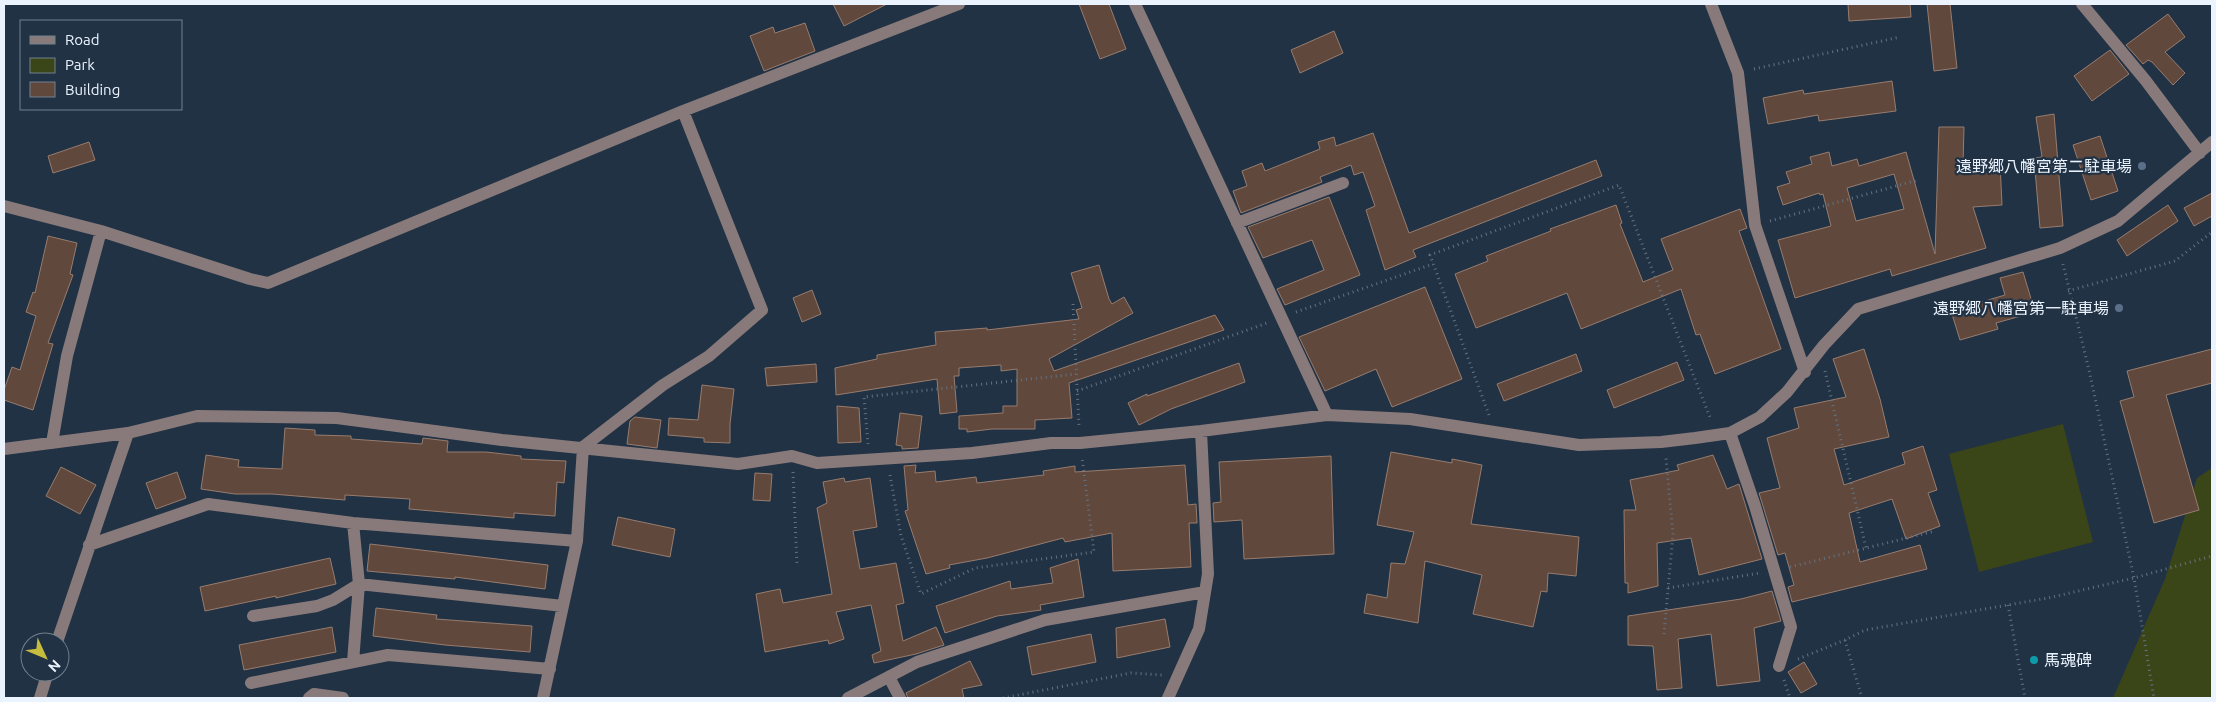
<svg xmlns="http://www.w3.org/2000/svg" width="2216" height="702" font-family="Ubuntu,'Noto Sans JP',sans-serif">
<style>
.green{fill:#3b4618}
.building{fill:#61483c;stroke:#977c6e;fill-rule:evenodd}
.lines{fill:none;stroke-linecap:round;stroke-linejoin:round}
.path{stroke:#637281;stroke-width:3;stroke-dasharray:1 4;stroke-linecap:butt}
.minor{stroke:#887a7a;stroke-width:12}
.service-dot{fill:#5c6f8a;stroke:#213244;stroke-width:2}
.culture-dot{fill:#0f9aa8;stroke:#213244;stroke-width:2}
.labels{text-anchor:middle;stroke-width:4.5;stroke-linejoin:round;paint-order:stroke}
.poi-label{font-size:16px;fill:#ebf4fe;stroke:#213244;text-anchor:end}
</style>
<rect width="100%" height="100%" fill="#213244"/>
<path class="green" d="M2063 424 2093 542 1979 572 1949 454Z
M2212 468V698H2113L2165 579 2197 478Z"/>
<path class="building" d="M833 4H887L844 26Z
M1079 4H1109L1126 49 1100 59Z
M1848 4H1910L1911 17 1849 21Z
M1927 4H1950L1957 68 1934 71Z
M2168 14 2185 37 2165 52 2185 73 2173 85 2152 62 2148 60 2143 64 2126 45Z
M805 23 815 51 764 71 750 36 773 27 775 33Z
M1334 31 1343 53 1300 73 1291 50Z
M2110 50 2129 74 2092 101 2074 76Z
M1892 81 1896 111 1819 121 1818 115 1768 124 1763 98 1803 90 1804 94Z
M2054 114 2063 226 2040 228 2034 158 2042 157 2036 117Z
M1939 127H1964L1963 165 2000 163 2002 205 1973 207 1986 248 1892 276 1890 269 1795 298 1778 240 1831 226 1823 194 1820 195 1819 193 1783 205 1777 187 1790 183 1786 172 1812 164 1810 157 1829 152 1832 166 1857 159 1859 166 1906 152 1935 254ZM1894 174 1904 209 1856 221 1847 188Z
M1373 133 1409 233 1596 160 1602 176 1413 250 1416 257 1385 270 1366 210 1375 206 1363 172 1354 175 1351 165 1320 177 1322 182 1241 213 1233 191 1247 186 1242 171 1262 163 1265 171 1320 149 1318 142 1334 137 1336 146Z
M2100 136 2118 191 2091 200 2073 145Z
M89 142 95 160 53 173 48 156Z
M2212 193V216L2194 226 2184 208Z
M1329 197 1360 275 1285 305 1277 289 1324 270 1312 240 1263 258 1248 227Z
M1616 205 1622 223 1620 224 1643 282 1673 270 1661 239 1740 209 1747 228 1739 231 1781 349 1715 374 1700 334 1696 335 1681 289 1581 329 1567 293 1476 328 1455 274 1488 261 1486 256 1551 231 1550 229Z
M2168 205 2178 221 2127 256 2117 240Z
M48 236 77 243 70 274 73 275 48 343 53 344 33 410 4 400V390L12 367 20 370 36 316 26 312 33 292 35 293Z
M1099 265 1109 299 1112 304 1124 297 1133 313 1049 359 1054 371 1215 315 1224 330 1069 383 1072 418 1035 420V429H992L967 432V429H959V416L1003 413V406H1017V369L1001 371V365L959 368V376H954L957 412 940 414 937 379 836 395 835 368 877 359V355L936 345 935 332 987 328V330L1079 319 1076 310 1082 308 1071 273Z
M2023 272 2035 312 1996 323 1998 329 1960 340 1951 311 2005 295 2000 278Z
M1425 287 1462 379 1392 407 1376 369 1325 391 1299 337Z
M812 290 821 314 802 322 793 298Z
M1864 349 1880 399 1889 437 1834 449 1844 485 1905 464 1902 453 1923 446 1937 490 1928 493 1940 526 1906 539 1892 499 1849 513 1860 562 1920 545 1927 569 1792 602 1788 587 1794 585 1785 553 1778 555 1759 493 1780 488 1767 438 1799 428 1794 408 1846 397 1833 359Z
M2212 349V383L2166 395 2199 510 2154 523 2120 401 2134 397 2127 371Z
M1576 354 1582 371 1504 401 1497 384Z
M1677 362 1684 380 1614 408 1607 390Z
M1239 363 1245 382 1171 409 1139 425 1128 403 1147 394V396Z
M816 364 817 382 767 386 765 368Z
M702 385 734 389 730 424V443L704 442V438L668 435 669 418 698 420Z
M837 406 859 408 861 442 838 443Z
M900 413 922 416 918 448 902 449V446L896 445Z
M635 417 661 420 657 448 627 444 630 421Z
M285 428 315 430V435L351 436V439L422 444 423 438 448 441 447 452H486L521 456V459L566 461 564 483 557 482 555 516 514 513V518L409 509 410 499 345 495V500L272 494H235L201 489 206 455 239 460 238 467 282 469Z
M1391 452 1452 463V459L1482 465 1471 524 1579 537 1576 576 1548 573 1547 592 1541 591 1533 627 1473 614 1482 575 1425 561 1418 623 1364 613 1367 594 1387 598 1391 563 1405 564 1414 532 1377 525Z
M1713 455 1727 489 1739 484 1762 559 1699 575 1691 538 1657 543 1658 586 1628 593V583H1625L1624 510H1636L1630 480 1679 470 1677 465Z
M1331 456 1334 554 1244 559 1242 520 1214 522 1213 503 1221 502 1219 462Z
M916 465 915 473 935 471 936 482 976 477 977 483 1044 475 1043 471 1075 466V472L1185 465 1188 505 1196 504 1197 523H1189L1191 567 1113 571 1112 533 1065 542 1063 538 987 558 949 565 950 568 926 574 905 511 908 510 904 466Z
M61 467 96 485 80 514 46 496Z
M177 472 186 498 156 509 146 483Z
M755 473 772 474 770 501 753 500Z
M844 478 845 482 870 478 877 527 853 531 860 569 896 563 904 603 896 605 903 641 936 627 944 645 916 654 874 663 872 655 881 651 871 605 836 612 844 639 829 644 828 640 765 652 756 594 780 589 783 603 832 594 817 508 827 503 823 482Z
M618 517 675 529 670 557 612 545Z
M370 544 548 565 545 589 455 577V579L367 571Z
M330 558 336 584 276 598V596L205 611 200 587Z
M1078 559 1084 597 1040 605 1041 610 997 616 945 633 936 606 1010 581 1011 589 1053 583 1050 568Z
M1772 591 1781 621 1754 628 1760 681 1717 686 1711 634 1678 639 1682 688 1657 690 1653 646 1628 645V616L1741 599Z
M376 608 437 615 436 619 532 626 530 652 445 645 373 636Z
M1165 619 1170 647 1117 658 1116 628Z
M332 627 336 652 244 670 239 645Z
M1091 634 1096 662 1032 675 1027 647Z
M970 661 982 685 962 689 964 698H908L906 693Z
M1804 662 1817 684 1801 693 1788 672Z"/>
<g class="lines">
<path class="path" d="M1754 69 1900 37
M1770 221 1918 180
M2063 264 2089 370 2134 578 2154 698
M2068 291 2175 261 2212 232
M1073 304 1079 426
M1296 312 1433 264
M1825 371 1866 548
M1077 391 1267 323
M1489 415 1430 255 1619 185 1711 420
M868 444 864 397 1076 374
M793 472 797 565
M890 475 901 536 921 594 975 568 1094 552 1082 457
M1790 567 1935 531
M1668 588 1760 573
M2008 605 2025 698
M1664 634 1673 534 1666 458
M1845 640 1862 698
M1798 659 1845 640 1865 630 2048 598 2134 578 2212 556
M1784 680 1790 698
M1003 698 1131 673 1162 675"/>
<path class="minor" d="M1135 4 1327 415
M1711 4 1738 73 1755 225 1805 372
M2082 4 2146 81 2200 153
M4 206 101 231 250 279 268 283 683 111 959 4
M1237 223 1343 183
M1730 433 1755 506 1791 627 1779 666
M52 443 67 356 101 231
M4 449 128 433 197 416 337 418 502 440 738 464 792 456 817 463 972 453 1051 443H1080L1201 431 1327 415 1410 419 1579 445 1661 442 1695 438 1730 433 1760 417 1787 392 1824 345 1858 309 2060 248 2118 221 2212 142
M353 523 359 584 563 606
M89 545 208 504 353 523 577 541
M253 616 317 606 333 600 359 584
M57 642 128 433
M353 662 359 584
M889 677 900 698
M251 683 388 655 550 669
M40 698 48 672
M309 698 314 694 343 698
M543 698 577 541 583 447 663 385 709 356 762 310 683 111
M848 698 917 662 1045 620 1205 592
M1168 698 1199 629 1208 574 1201 431"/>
</g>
<g class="service-dot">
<circle cx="2142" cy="166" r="5"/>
<circle cx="2119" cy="308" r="5"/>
</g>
<circle class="culture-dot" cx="2034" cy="660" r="5"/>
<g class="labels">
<g class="poi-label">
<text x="2132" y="172">遠野郷八幡宮第二駐車場</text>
<text x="2109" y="314">遠野郷八幡宮第一駐車場</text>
<text x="2044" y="666" text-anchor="start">馬魂碑</text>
</g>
</g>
<rect width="2216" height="702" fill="none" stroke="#ebf4fe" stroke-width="10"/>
<rect x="20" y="20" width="162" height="90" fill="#213244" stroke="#72808e"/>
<rect x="30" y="36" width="25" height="8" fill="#887a7a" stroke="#72808e"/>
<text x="65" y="45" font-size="15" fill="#ebf4fe">Road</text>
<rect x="30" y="58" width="25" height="15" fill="#3b4618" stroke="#72808e"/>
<text x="65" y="70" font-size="15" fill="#ebf4fe">Park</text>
<rect x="30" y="82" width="25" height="15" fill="#61483c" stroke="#72808e"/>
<text x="65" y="95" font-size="15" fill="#ebf4fe">Building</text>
<g transform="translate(45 657) rotate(134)"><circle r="24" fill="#213244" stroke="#72808e"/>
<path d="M0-4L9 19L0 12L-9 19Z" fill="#c6bc3d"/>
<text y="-8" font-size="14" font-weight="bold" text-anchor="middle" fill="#ebf4fe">N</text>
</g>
</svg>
